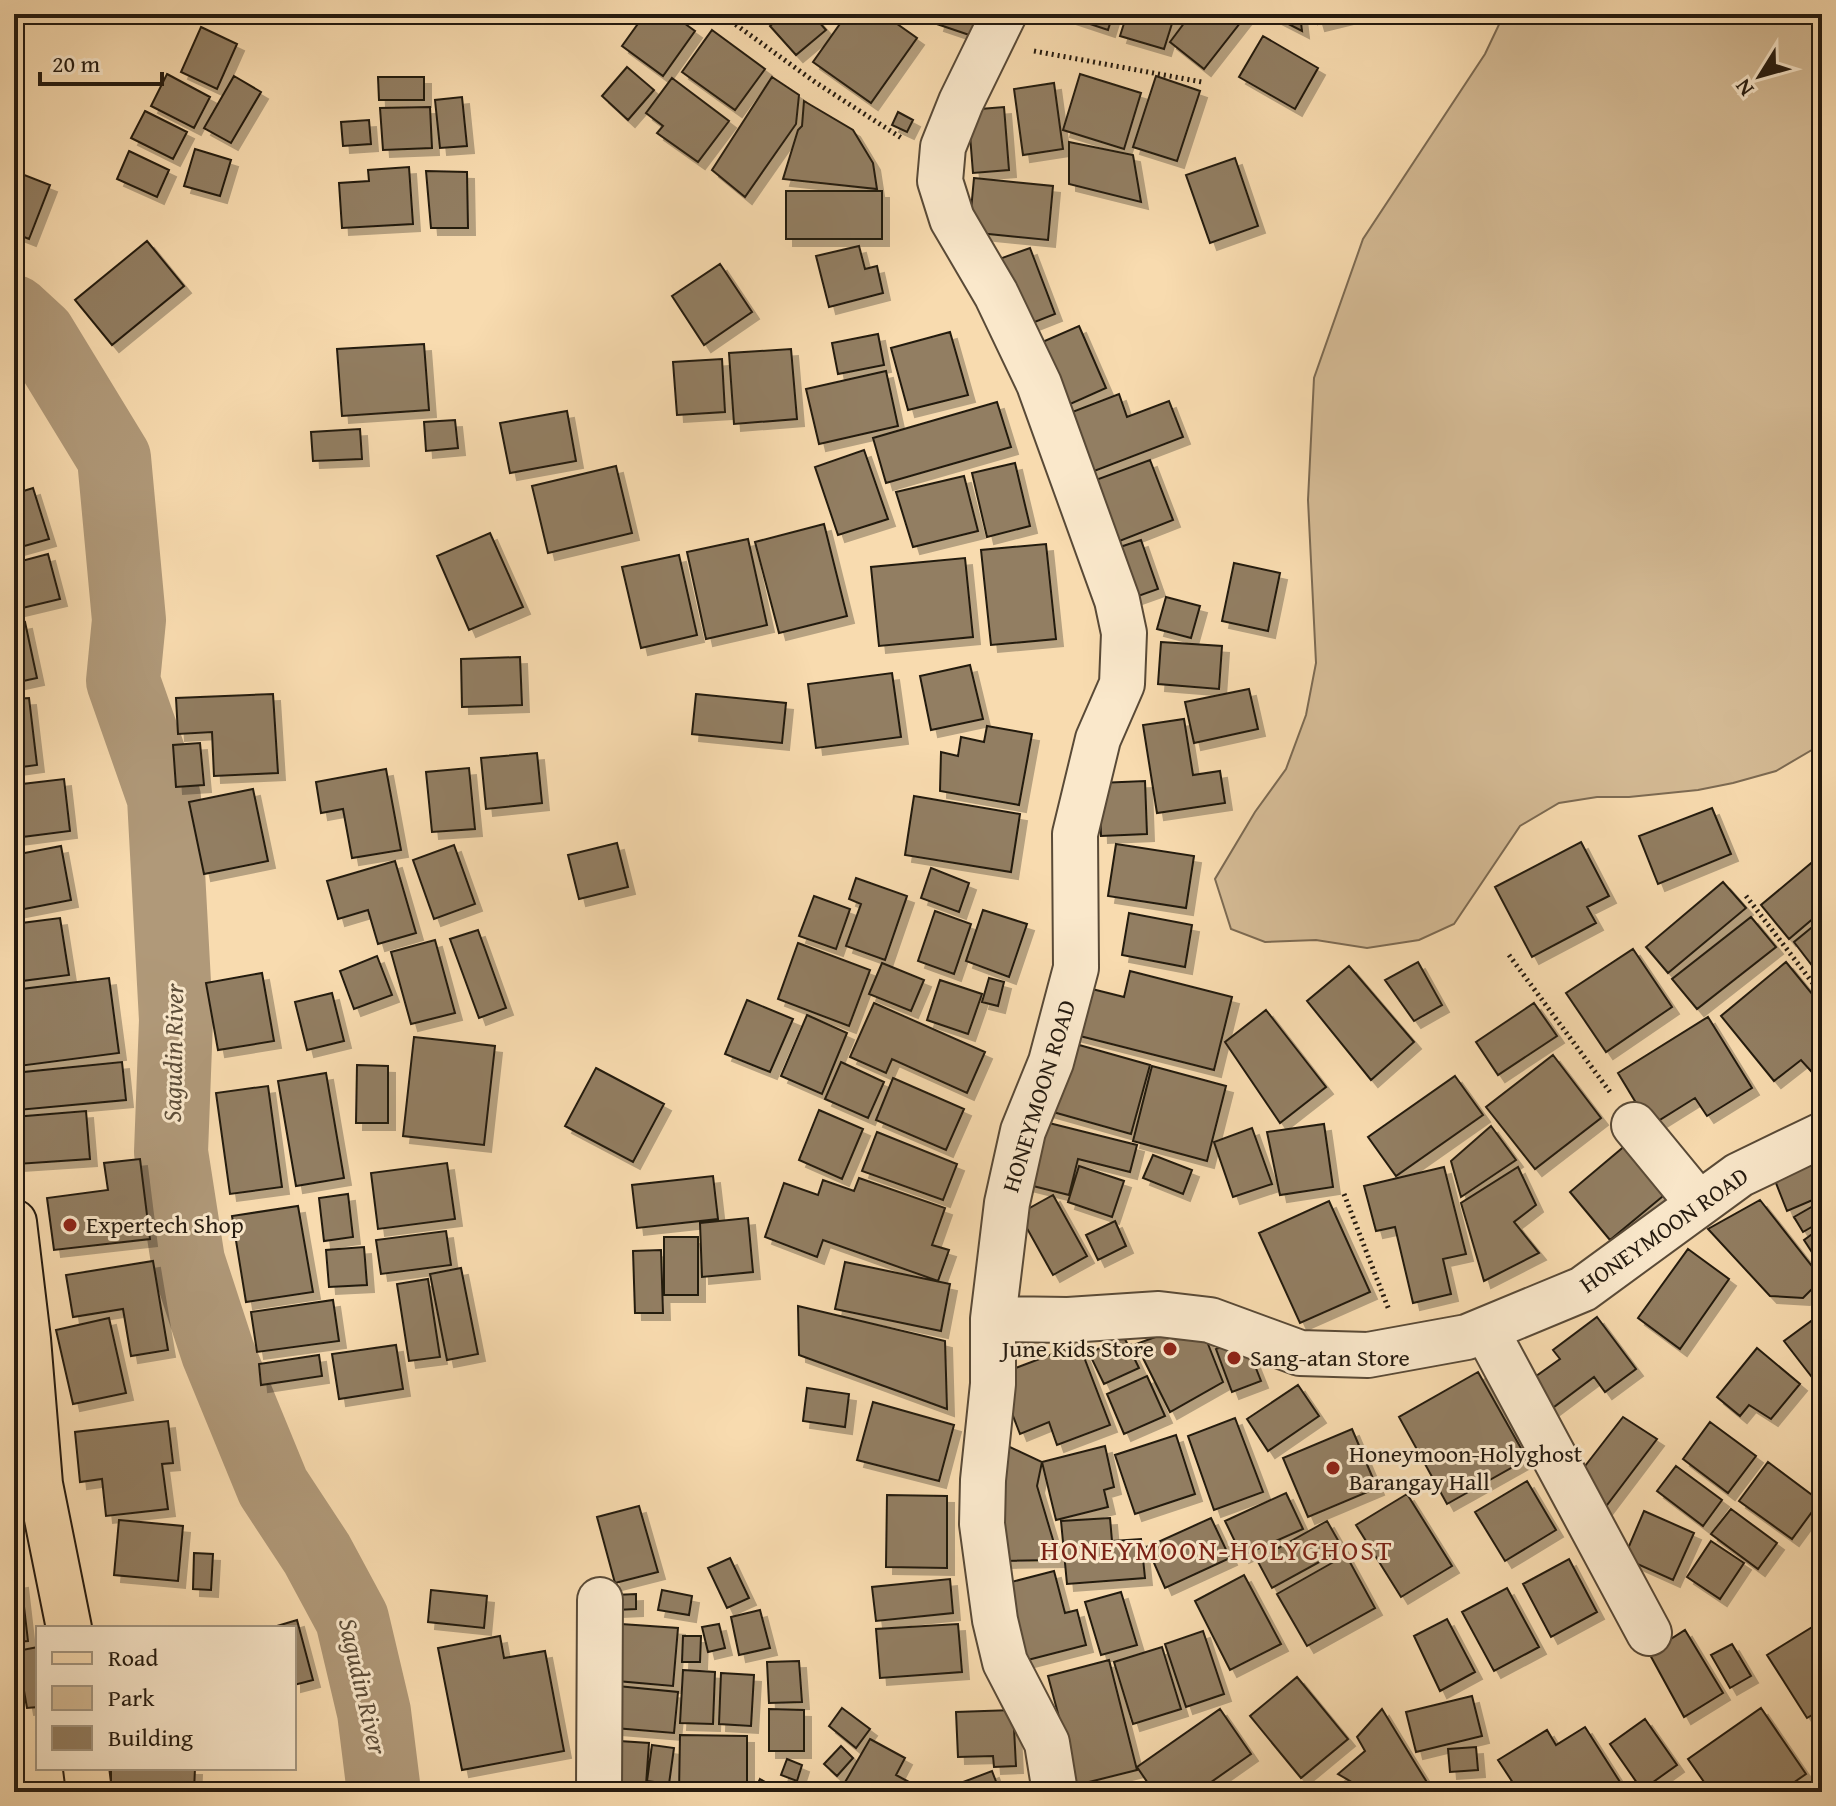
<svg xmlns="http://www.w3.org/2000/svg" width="1836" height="1806" font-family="'Gentium Book Plus',serif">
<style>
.green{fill:#d4ba94;stroke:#7c6a52;stroke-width:2}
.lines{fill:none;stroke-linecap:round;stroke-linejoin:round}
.river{stroke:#b09979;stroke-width:74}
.building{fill:#927e62;stroke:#241a0f;stroke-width:2;filter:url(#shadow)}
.minor-casing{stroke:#594a37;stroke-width:48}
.major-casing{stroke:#241a0f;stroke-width:48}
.path{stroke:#241a0f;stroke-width:5;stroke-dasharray:2 4;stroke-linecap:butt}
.minor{stroke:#fae8cb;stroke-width:44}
.major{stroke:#f8dbaf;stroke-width:44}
.poi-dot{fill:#8f2418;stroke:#fae8cb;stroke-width:3}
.labels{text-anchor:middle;stroke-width:6;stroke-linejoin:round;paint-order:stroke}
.street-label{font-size:24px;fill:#241a0f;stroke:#fae8cb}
.poi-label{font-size:24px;fill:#241a0f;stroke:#fae8cb;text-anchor:start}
.water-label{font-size:26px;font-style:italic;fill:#5c4d39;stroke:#fae8cb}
.quarter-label{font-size:28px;letter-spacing:2px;fill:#7a1f14;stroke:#fae8cb}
</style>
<defs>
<filter id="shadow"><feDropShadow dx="7" dy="7" stdDeviation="0" flood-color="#0004"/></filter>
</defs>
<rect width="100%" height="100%" fill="#f8dbaf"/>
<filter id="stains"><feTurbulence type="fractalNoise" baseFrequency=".0025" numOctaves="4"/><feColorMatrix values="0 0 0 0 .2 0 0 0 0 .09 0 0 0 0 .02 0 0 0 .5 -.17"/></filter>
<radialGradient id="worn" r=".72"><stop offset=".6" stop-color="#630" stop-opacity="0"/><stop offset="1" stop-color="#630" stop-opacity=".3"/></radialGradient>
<path class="green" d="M1504 14H1822V744L1776 771 1733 783 1698 790 1629 797H1597L1559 803 1520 826 1454 924 1419 940 1367 948 1316 940 1265 942 1231 929 1215 879 1255 812 1286 769 1306 715 1316 663 1308 500 1314 378 1363 239 1485 54Z"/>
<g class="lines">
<path class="river" d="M14 312 39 335 114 458 129 620 123 681 164 798 176 1020 171 1152 188 1261 218 1353 273 1487 317 1554 352 1619 374 1712 384 1792"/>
</g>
<path class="building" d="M645 14H679L677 18 695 31 663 76 622 46Z
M784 14H812L826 30 796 55 770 26Z
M847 14H883L917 38 871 103 813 62Z
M940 14H986L978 38 937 24Z
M1060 14H1113L1108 30Z
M1127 14H1175L1164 49 1120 36Z
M1191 14H1238L1244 18 1204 69 1170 42Z
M1269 14H1300L1302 31Z
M1315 14H1359L1318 24Z
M201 27 237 44 217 89 181 72Z
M712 30 765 69 735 110 682 72Z
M1263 36 1318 68 1295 109 1239 77Z
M627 67 654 90 628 120 602 96Z
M167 74 210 97 194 128 151 106Z
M1080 74 1141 93 1124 149 1063 130Z
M234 76 261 92 231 143 204 128Z
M1156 76 1200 91 1177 161 1133 147Z
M378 77H424V100H379Z
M772 77 799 95 796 124 745 197 712 170Z
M672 78 729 121 698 162 657 133 663 126 646 113Z
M1054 83 1063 149 1023 155 1014 89Z
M462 97 467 146 440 148 435 100Z
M804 101 853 130 873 163 877 189 783 179 798 130 802 126Z
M430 107 432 148 383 150 380 108Z
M1004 107 1009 170 973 173 968 110Z
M145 111 187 132 173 159 131 138Z
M898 112 913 120 907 132 892 125Z
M369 120 371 144 343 146 341 122Z
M1069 142 1133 155 1141 202 1069 184Z
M195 149 231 160 220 196 184 186Z
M129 151 169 170 157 197 117 179Z
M1235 158 1258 226 1210 243 1186 175Z
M409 167 413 224 342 228 339 183 369 181 368 170Z
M14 171 50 185 29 239 14 233Z
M426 171 467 172 468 228H431Z
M974 178 1053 186 1048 240 969 232Z
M786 191H882V239H786Z
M147 241 184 286 112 345 75 300Z
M859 246 865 269 877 266 883 293 829 307 816 256Z
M1030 248 1055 314 1022 327 991 262Z
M720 264 752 312 704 345 672 296Z
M1079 326 1106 388 1068 405 1040 343Z
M950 332 968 395 908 410 891 348Z
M878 334 884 365 838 374 832 343Z
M424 344 429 410 342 416 337 349Z
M791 349 797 419 734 424 729 353Z
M722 359 725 412 677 415 673 362Z
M886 371 898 426 819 444 806 389Z
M1119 394 1127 417 1169 401 1183 437 1089 473 1067 414Z
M997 402 1011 447 886 483 873 438Z
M567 411 576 461 510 473 500 423Z
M455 420 458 448 426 451 424 422Z
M360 429 362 459 313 461 311 432Z
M864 450 888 519 838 535 815 467Z
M1150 460 1173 520 1117 542 1093 481Z
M1015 463 1030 526 987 537 972 473Z
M616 466 632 533 548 553 532 486Z
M964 476 978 531 913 547 896 492Z
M33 488 49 539 14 549V494Z
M824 524 847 616 779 633 755 542Z
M490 533 523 607 469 630 437 556Z
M748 539 767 625 706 639 687 552Z
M1141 540 1158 589 1127 600 1111 550Z
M1046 544 1056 639 991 645 981 550Z
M48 554 60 599 14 610V563Z
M679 555 697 635 641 648 622 567Z
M965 558 973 637 879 646 871 567Z
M1234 563 1280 573 1268 631 1222 621Z
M1166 597 1200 606 1191 638 1157 629Z
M25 622 37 678 14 683V624Z
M1161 642 1222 646 1219 689 1158 684Z
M520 657 522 705 462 707 461 659Z
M970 665 983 719 931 730 920 676Z
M892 673 901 737 816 748 808 684Z
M1249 689 1258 729 1194 743 1185 702Z
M273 694 278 773 214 776 212 732 178 734 176 698Z
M696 694 786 703 782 743 692 734Z
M29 698 37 765 14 768V699Z
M1184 719 1193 775 1220 771 1225 803 1157 813 1143 725Z
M987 726 1032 734 1019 805 940 791 941 752 958 756 961 737 984 742Z
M200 743 204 785 176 787 173 745Z
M537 753 542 803 486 809 481 758Z
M469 768 475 829 432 832 426 772Z
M386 769 401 850 352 858 343 809 321 813 316 782Z
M64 779 70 831 14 838V785Z
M1145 781 1147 834 1101 836 1099 783Z
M253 789 268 861 204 874 189 802Z
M914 796 1020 814 1011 872 905 855Z
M1712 808 1731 854 1658 884 1639 836Z
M1581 842 1609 896 1587 907 1596 923 1532 957 1495 887Z
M617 843 628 887 579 899 568 855Z
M1116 844 1194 856 1186 908 1108 896Z
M454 845 475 904 434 919 413 860Z
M61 846 71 900 14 911V855Z
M1822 854V911L1789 939 1761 905Z
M395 861 416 933 378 944 368 910 338 919 327 881Z
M931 868 969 883 959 912 921 898Z
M856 878 907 896 885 960 846 946 861 904 849 899Z
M1723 882 1746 908 1668 973 1646 947Z
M814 896 850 909 836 949 799 936Z
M983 910 1027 924 1009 977 966 961Z
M935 911 971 924 954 974 918 961Z
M1129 913 1192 925 1185 967 1122 955Z
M1751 917 1776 947 1697 1009 1672 979Z
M60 918 69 975 14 982V924Z
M1822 919V962L1814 968 1794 942Z
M478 930 506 1008 479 1018 450 939Z
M435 940 455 1013 411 1024 391 952Z
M798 943 870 970 849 1026 778 999Z
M1633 949 1672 1007 1606 1052 1566 993Z
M377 956 392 995 354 1009 340 971Z
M1418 962 1442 1005 1414 1021 1385 980Z
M1786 962 1822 1006V1062L1811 1071 1801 1060 1774 1081 1721 1016Z
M882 963 924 980 911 1011 869 994Z
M1349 966 1414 1042 1371 1080 1307 1001Z
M1130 971 1232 997 1214 1070 1072 1034 1084 987 1124 997Z
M262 973 274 1041 218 1050 206 983Z
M109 978 119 1053 19 1066 14 1031V990Z
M989 978 1004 982 998 1006 982 1002Z
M940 980 982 994 968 1034 927 1020Z
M332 993 344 1041 307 1050 295 1002Z
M747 1000 793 1019 770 1072 725 1054Z
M874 1003 985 1052 967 1093 892 1059 886 1073 850 1057Z
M1534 1003 1557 1036 1498 1075 1476 1042Z
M1266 1010 1326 1087 1280 1123 1225 1042Z
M807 1015 847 1033 822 1094 781 1076Z
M1708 1017 1752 1088 1707 1116 1695 1098 1650 1126 1618 1073Z
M414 1037 495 1046 484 1145 403 1136Z
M1065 1041 1150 1065 1131 1134 1046 1110Z
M1553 1055 1601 1118 1535 1169 1486 1107Z
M122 1062 126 1100 18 1110 14 1073Z
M841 1062 884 1082 868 1118 825 1099Z
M357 1065 388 1066V1123H356Z
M1152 1066 1226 1086 1207 1161 1133 1141Z
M596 1068 664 1104 633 1162 565 1126Z
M326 1073 344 1178 296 1186 278 1081Z
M1455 1076 1483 1115 1396 1176 1368 1137Z
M893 1078 964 1109 946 1150 876 1120Z
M268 1086 282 1187 230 1194 216 1093Z
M819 1110 863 1129 842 1179 799 1160Z
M86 1111 90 1159 17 1164 14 1117Z
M1033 1119 1137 1145 1130 1172 1078 1159 1069 1195 1017 1182Z
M1324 1124 1333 1187 1280 1195 1267 1132Z
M1491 1126 1516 1160 1461 1197 1451 1161Z
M1252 1128 1272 1184 1233 1197 1214 1142Z
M877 1132 957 1164 943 1200 862 1171Z
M1633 1139 1674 1187 1610 1240 1570 1192Z
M1153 1155 1192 1170 1183 1194 1143 1178Z
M140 1159 150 1239 54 1250 47 1198 108 1190 104 1163Z
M1818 1159 1822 1169V1196L1787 1211 1774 1178Z
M447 1163 455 1219 378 1229 371 1173Z
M1079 1166 1124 1181 1112 1217 1068 1202Z
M1444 1167 1466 1254 1443 1259 1451 1294 1413 1303 1395 1227 1376 1231 1364 1186Z
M1518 1167 1536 1205 1514 1222 1539 1253 1484 1281 1461 1203Z
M713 1176 718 1219 637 1228 632 1185Z
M859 1178 945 1208 932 1245 949 1250 938 1281 823 1240 817 1257 765 1237 784 1183 818 1195 823 1180 854 1191Z
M348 1194 353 1237 324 1241 319 1198Z
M1053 1195 1087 1256 1053 1275 1019 1214Z
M1760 1200 1822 1279 1803 1298 1770 1296 1708 1229Z
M1329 1201 1370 1292 1300 1323 1259 1233Z
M1822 1201V1221L1803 1232 1794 1217Z
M298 1206 313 1292 246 1302 232 1216Z
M748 1218 753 1272 702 1277 700 1223Z
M1115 1221 1126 1246 1098 1260 1086 1235Z
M1822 1227V1256L1817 1260 1804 1240Z
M446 1231 451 1265 381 1274 376 1240Z
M664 1237H698V1295H664Z
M364 1247 367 1285 329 1287 326 1250Z
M1688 1249 1729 1279 1680 1349 1638 1318Z
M661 1250 663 1313H635L633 1251Z
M153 1261 168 1350 131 1356 123 1309 73 1317 66 1275Z
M845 1262 950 1284 941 1331 835 1309Z
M461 1268 478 1354 447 1360 430 1274Z
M428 1279 440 1357 409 1361 397 1284Z
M333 1300 339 1341 257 1352 251 1312Z
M798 1306 945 1341 947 1409 799 1355Z
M1822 1313V1383L1818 1385 1784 1341Z
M1597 1317 1636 1369 1605 1392 1594 1377 1546 1413 1525 1384 1560 1359 1553 1350Z
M109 1318 126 1393 73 1404 56 1330Z
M1172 1331 1206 1339 1223 1382 1170 1412 1136 1344Z
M1124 1337 1139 1368 1104 1384 1089 1353Z
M1244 1338 1261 1381 1232 1392 1216 1349Z
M1079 1344 1110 1425 1057 1445 1049 1422 1020 1434 997 1375Z
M396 1345 403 1389 339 1399 332 1354Z
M1757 1348 1800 1384 1771 1419 1749 1405 1740 1416 1717 1397Z
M319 1355 322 1376 261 1385 259 1364Z
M1478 1372 1527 1459 1447 1504 1399 1417Z
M1147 1376 1165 1416 1124 1434 1107 1394Z
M1298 1385 1319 1416 1268 1451 1247 1419Z
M807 1388 849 1394 845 1427 803 1421Z
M873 1402 954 1425 939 1481 857 1460Z
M1623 1417 1657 1439 1598 1517 1575 1479Z
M1235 1418 1263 1492 1214 1510 1188 1436Z
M168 1421 173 1463 162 1464 168 1509 106 1516 102 1479 80 1482 75 1432Z
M1710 1422 1756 1456 1728 1493 1683 1459Z
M1352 1429 1377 1488 1308 1517 1283 1458Z
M1176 1435 1195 1494 1135 1514 1115 1455Z
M999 1442 1042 1462 1037 1486 1059 1560 997 1561Z
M1105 1446 1114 1487 1104 1490 1108 1507 1056 1520 1042 1462Z
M1768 1462 1820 1501 1792 1539 1739 1501Z
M1676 1466 1722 1500 1703 1526 1657 1491Z
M1527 1481 1556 1530 1505 1561 1475 1512Z
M1286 1493 1303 1529 1242 1556 1225 1521Z
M1407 1494 1452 1566 1401 1597 1356 1525Z
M887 1495 947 1496V1568L886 1567Z
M639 1506 658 1572 615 1583 597 1517Z
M1731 1509 1777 1543 1758 1569 1711 1534Z
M1644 1511 1694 1533 1673 1580 1624 1558Z
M1110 1518 1112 1541 1141 1539 1145 1578 1067 1584 1061 1521Z
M1211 1518 1230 1558 1165 1588 1147 1547Z
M119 1520 183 1526 178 1581 114 1575Z
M1327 1521 1343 1549 1272 1588 1257 1560Z
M1711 1541 1744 1563 1720 1599 1687 1577Z
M194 1553 213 1554 211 1590 193 1589Z
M1346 1555 1375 1608 1307 1646 1277 1594Z
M730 1558 749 1598 727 1608 708 1568Z
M1569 1559 1597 1612 1551 1637 1523 1584Z
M1054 1571 1065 1613 1077 1610 1086 1645 1016 1663 996 1586Z
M1244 1575 1281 1644 1230 1670 1195 1601Z
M950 1579 953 1613 876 1621 872 1587Z
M21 1581 28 1641 14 1642V1582Z
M1507 1588 1539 1647 1494 1671 1462 1612Z
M431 1590 487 1596 484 1628 428 1622Z
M662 1590 692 1596 689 1615 658 1610Z
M1121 1592 1137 1645 1101 1655 1085 1602Z
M636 1594V1609L616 1610 615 1595Z
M760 1610 770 1648 739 1655 731 1617Z
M1447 1619 1475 1672 1440 1691 1414 1636Z
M297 1620 313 1680 294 1685V1628L277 1626Z
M1822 1621V1709L1807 1718 1767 1655Z
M621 1624 678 1628 673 1686 617 1681Z
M719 1624 725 1648 708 1652 702 1627Z
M958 1624 962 1672 880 1678 876 1629Z
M1685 1630 1723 1693 1684 1717 1649 1653Z
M1203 1631 1224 1694 1186 1707 1165 1644Z
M500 1636 504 1658 545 1651 564 1751 462 1770 438 1648Z
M683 1636H701L700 1662H682Z
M1732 1644 1751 1676 1730 1688 1711 1655Z
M38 1647V1707L27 1708 17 1651Z
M1162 1647 1181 1709 1133 1724 1114 1662Z
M1109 1660 1137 1770 1077 1785 1048 1676Z
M799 1661 802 1702 769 1703 767 1662Z
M683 1670 715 1672 713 1724 680 1723Z
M721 1673 754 1675 751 1726 719 1724Z
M1297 1677 1348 1739 1301 1778 1250 1716Z
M607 1685 678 1692 674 1733 603 1727Z
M1472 1696 1482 1736 1416 1752 1406 1712Z
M842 1708 870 1729 856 1748 829 1726Z
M1761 1708 1806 1774 1780 1792H1711L1688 1759Z
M769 1709 804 1710V1751H769Z
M1220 1709 1251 1754 1197 1792H1154L1137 1767Z
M1382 1709 1415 1763 1433 1792H1369L1338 1774 1365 1751 1357 1737Z
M1013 1710 1016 1766 994 1767 993 1756 958 1757 956 1712Z
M1645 1719 1677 1765 1642 1790 1610 1744Z
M1585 1727 1620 1782 1603 1792H1519L1498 1760 1547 1730 1556 1745Z
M680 1735 747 1736V1792H679Z
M870 1739 905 1758 896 1775 909 1782 904 1792H857L844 1784Z
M604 1740 649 1743 646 1785 602 1780Z
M652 1745 674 1748 669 1784 647 1781Z
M841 1746 853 1758 837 1776 824 1764Z
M1476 1747 1478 1770 1450 1772 1448 1749Z
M787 1759 802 1765 797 1781 781 1775Z
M111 1768H195L194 1792H133V1789L111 1788Z
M992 1771 1000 1792H937Z
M760 1779 783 1792H754Z
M1452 1782 1489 1783V1792H1452Z
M270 1787 358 1791V1792H270Z"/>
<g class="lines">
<defs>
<path id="minor" d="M1004 14 961 102 943 147 940 181 952 219 996 294 1039 384 1117 600 1124 633 1122 684 1098 739 1075 834 1076 968 1051 1062 1023 1131 1007 1203 993 1319V1384L983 1480 982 1524 995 1620 1005 1662 1047 1743 1055 1792
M1634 1125 1699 1204
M993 1319 1068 1320 1159 1314 1210 1320 1300 1353 1368 1355 1467 1337 1583 1289 1739 1175 1822 1135
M1486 1330 1649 1633
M599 1792 600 1600"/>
<path id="major" d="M14 1222 28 1339 40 1484 69 1628
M86 1768 89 1792"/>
</defs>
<use href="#minor" class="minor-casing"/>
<use href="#major" class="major-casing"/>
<path class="path" d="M721 14 815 82 903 139
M1034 51 1202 82
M1746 896 1822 995
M1509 955 1610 1092
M1344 1194 1389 1310"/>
<use href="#minor" class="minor"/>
<use href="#major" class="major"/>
</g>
<g class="poi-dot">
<circle cx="70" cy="1225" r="8"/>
<circle cx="1170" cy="1349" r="8"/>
<circle cx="1234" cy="1358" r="8"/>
<circle cx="1333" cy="1468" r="8"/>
</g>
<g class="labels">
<g class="street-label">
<text transform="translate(1039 1096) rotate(-73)" y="8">HONEYMOON ROAD</text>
<text transform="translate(1664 1230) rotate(-35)" y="8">HONEYMOON ROAD</text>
</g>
<g class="poi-label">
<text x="86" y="1233">Expertech Shop</text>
<text x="1154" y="1357" text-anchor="end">June Kids Store</text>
<text x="1250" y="1366">Sang-atan Store</text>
<text x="1349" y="1462">Honeymoon-Holyghost<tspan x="1349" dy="28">Barangay Hall</tspan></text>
</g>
<g class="water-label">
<text transform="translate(173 1053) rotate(-89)" y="9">Sagudin River</text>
<text transform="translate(363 1686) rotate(77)" y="9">Sagudin River</text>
</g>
<g class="quarter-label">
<text x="1217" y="1560">HONEYMOON-HOLYGHOST</text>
</g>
</g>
<rect width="1836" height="1806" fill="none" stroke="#f8dbaf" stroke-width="48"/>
<rect x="16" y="16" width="1804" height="1774" fill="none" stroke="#241a0f" stroke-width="4"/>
<rect x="24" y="24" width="1788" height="1758" fill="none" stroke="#241a0f" stroke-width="2"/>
<rect x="36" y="1626" width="260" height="144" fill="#fae8cb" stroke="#a49680" stroke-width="2"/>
<rect x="52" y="1652" width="40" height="12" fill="#f8dbaf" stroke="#a49680" stroke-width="2"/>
<text x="108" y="1666" font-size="24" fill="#241a0f">Road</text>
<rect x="52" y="1686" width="40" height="24" fill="#d4ba94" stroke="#a49680" stroke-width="2"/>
<text x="108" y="1706" font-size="24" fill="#241a0f">Park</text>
<rect x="52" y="1726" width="40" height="24" fill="#927e62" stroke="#a49680" stroke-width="2"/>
<text x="108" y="1746" font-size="24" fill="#241a0f">Building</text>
<g transform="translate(1760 76) rotate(233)" stroke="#fae8cb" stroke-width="6" paint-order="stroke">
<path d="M0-6L14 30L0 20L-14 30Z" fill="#241a0f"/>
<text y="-12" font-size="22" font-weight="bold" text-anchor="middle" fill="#241a0f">N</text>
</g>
<path d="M40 72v12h122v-12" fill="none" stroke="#241a0f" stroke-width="4"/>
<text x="52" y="72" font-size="24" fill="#241a0f" stroke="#fae8cb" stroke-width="6" paint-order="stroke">20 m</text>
<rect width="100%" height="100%" filter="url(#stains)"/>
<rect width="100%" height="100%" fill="url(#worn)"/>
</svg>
